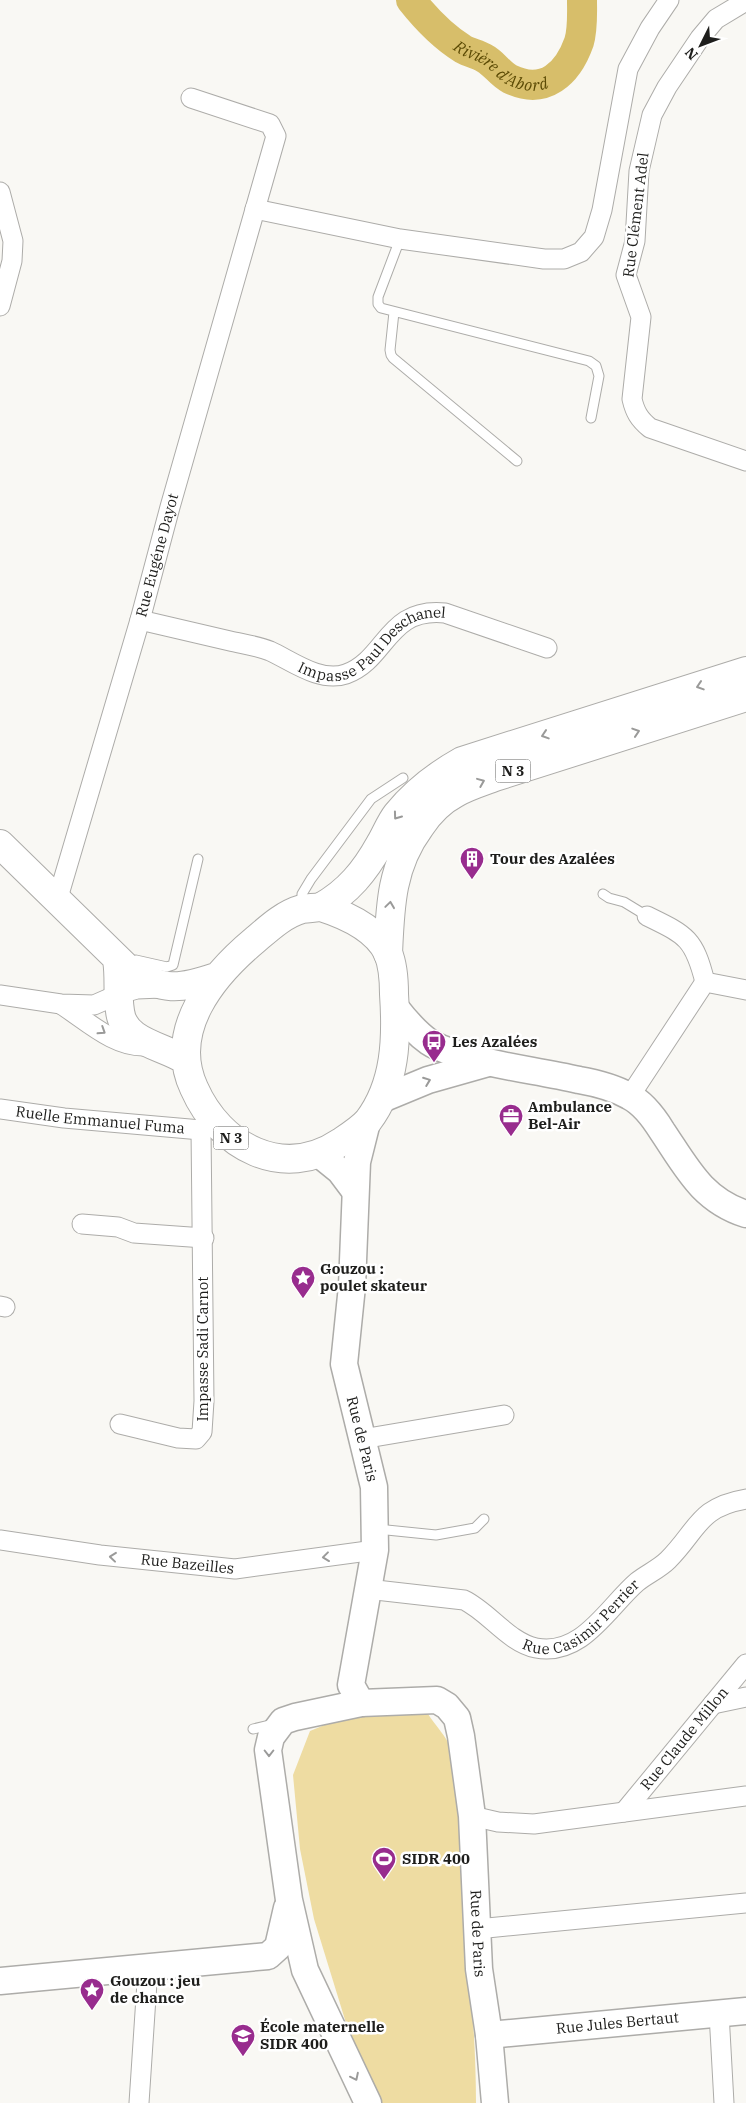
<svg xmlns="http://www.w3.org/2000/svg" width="746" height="2103" font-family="'IBM Plex Serif',serif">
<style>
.green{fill:#eedca2}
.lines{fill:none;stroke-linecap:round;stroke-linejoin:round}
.river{stroke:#d7be6a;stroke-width:30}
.lane-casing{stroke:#adaca9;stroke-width:11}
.street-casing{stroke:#adaca9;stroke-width:21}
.secondary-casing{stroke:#adaca9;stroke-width:29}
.primary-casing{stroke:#adaca9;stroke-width:30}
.highway-casing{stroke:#adaca9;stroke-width:30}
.lane{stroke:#fff;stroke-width:9}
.street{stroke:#fff;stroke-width:19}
.secondary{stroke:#fff;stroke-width:26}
.primary{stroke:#fff;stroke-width:28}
.highway{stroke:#fff;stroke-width:28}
.oneway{stroke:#9a9a99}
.labels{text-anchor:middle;stroke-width:5;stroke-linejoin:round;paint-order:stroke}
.shield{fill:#fff;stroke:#626260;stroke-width:1}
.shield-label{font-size:14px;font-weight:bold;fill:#1e1e1c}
.street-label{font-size:15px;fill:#1e1e1c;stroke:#fff}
.poi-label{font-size:15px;font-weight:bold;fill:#1e1e1c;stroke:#fff;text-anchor:start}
.water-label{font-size:16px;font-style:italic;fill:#5b4a04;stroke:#fff}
</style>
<rect width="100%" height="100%" fill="#f9f8f4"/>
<path class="green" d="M390 1712 428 1714C435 1725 447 1737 451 1749 465 1789 459 1833 462 1874 467 1951 476 2027 476 2103H382L350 2036 314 1919 300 1849 293 1775 310 1731 344 1717Z"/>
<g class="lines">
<path class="river" id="s1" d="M411 0C426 19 442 36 463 49 470 53 478 54 484 58 494 63 500 74 510 79 545 96 568 73 579 42 583 29 582 13 582 0"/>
<defs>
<path id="lane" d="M400 239 378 297V304L381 308 589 361 596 366 599 376 591 418
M394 312 390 350 391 355 393 358 517 461
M603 894 609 898 624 902 647 916
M302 905V894L311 879 371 799 403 778
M136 960 167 967 173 965 198 859
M377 1529 436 1535 475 1528 484 1519
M253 1729 274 1724"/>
<g id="street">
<path d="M746 1 716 19 700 38 667 87 652 115 639 171 635 241 626 275 641 317 632 399C635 412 639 419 650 428L746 461"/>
<path d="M0 192 13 241 12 261 0 306"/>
<path d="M255 209 400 239 544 259H564L581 252 594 237 602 210 628 69 650 28 669 0"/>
<path id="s2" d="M140 620C170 627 200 634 230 641 243 644 258 646 270 651 292 661 320 683 346 674 387 659 387 607 445 613L547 648"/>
<path id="s3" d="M57 901 140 620 170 507 276 136 270 124 191 98"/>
<path d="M647 916C686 935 694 938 705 982"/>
<path d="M0 995 61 1004 94 1005 119 994 137 989 161 988"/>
<path d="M62 1005C87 1021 115 1048 146 1046"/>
<path d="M630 1096 705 982 746 990"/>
<path id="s4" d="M0 1109 64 1118 201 1130"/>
<path d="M82 1224 118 1227 134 1233 204 1238"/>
<path d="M0 1306 5 1307"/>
<path d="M120 1424 178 1438 196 1439 202 1432 204 1401 201 1130"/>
<path d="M362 1439 504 1415"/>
<path id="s5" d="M0 1540 100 1555 235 1569 375 1550"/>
<path id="s6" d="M367 1589 464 1600C489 1612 508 1642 536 1648 582 1657 608 1607 637 1582 647 1574 659 1569 668 1560 698 1530 698 1507 746 1499"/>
<path d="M713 1704 746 1697"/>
<path id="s7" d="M624 1812 746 1664"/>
<path d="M472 1816 498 1822 534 1824 746 1796"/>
<path d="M477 1929 746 1903"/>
<path d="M719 2013 724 2103"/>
<path d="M139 2103 148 1967"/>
</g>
<g id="secondary">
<path d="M395 1007C405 1020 415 1032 429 1042 439 1049 452 1052 464 1056 501 1067 540 1071 579 1080 596 1083 613 1087 629 1096 643 1103 654 1118 662 1131 687 1168 702 1200 746 1214"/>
<path d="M382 1099 428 1080 488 1063"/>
<path d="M319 1154 340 1171 355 1191"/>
<path d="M361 1703 351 1685 375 1550 374 1487 344 1364 352 1286 357 1162 367 1122"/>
<path d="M0 1981 268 1956 278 1947 287 1908"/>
<path id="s8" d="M489 2035 746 2011"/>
<path id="s9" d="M368 2103 305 1970 289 1900 268 1750 271 1737 283 1721 295 1717 361 1703 437 1700 447 1706 457 1718 461 1736 472 1816 479 1969 489 2035 495 2103"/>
</g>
<path id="primary" d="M0 844 129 970C165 991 177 990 216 977
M321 907C346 915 376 928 388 953 393 965 394 982 394 994 397 1038 396 1084 368 1121 361 1129 350 1136 341 1142 283 1181 220 1147 194 1088 167 1030 213 975 255 940 269 928 284 914 302 909 308 908 315 908 321 907Z
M117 960C120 977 117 993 120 1011 123 1042 164 1046 185 1060"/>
<path id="highway" d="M321 907C348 892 365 871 380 844 386 834 390 823 397 814 415 792 437 775 462 761L746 671
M388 954C390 907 391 866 420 827 429 813 441 801 456 793 468 786 482 782 495 777L746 697"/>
</defs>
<use href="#lane" class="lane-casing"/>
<use href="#street" class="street-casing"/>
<use href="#secondary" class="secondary-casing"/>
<use href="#primary" class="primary-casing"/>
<use href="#highway" class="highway-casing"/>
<use href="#lane" class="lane"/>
<use href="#street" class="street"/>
<use href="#secondary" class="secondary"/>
<use href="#primary" class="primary"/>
<use href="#highway" class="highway"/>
</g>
<defs><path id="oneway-chevron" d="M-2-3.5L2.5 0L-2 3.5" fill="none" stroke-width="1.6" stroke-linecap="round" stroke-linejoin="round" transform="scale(1.25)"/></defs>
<g class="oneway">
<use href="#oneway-chevron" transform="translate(700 686) rotate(162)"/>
<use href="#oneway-chevron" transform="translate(636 732) rotate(-18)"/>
<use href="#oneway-chevron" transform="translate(545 735) rotate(162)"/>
<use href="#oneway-chevron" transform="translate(481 782) rotate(-22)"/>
<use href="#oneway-chevron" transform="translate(397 816) rotate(126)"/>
<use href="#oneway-chevron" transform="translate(390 905) rotate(-82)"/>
<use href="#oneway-chevron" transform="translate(102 1031) rotate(33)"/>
<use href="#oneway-chevron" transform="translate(427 1081) rotate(-21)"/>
<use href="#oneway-chevron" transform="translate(113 1557) rotate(-174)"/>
<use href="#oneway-chevron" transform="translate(326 1557) rotate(173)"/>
<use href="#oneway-chevron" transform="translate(269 1753) rotate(90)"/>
<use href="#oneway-chevron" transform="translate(355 2077) rotate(64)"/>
</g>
<defs>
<symbol id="building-pin" viewBox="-11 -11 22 30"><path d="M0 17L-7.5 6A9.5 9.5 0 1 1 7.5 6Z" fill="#982c8e" stroke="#fff"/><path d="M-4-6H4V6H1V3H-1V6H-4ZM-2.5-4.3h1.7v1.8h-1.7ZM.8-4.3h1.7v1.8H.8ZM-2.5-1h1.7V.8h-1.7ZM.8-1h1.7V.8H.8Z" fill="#fff"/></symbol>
<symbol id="bus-pin" viewBox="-11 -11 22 30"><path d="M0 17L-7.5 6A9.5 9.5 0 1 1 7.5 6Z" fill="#982c8e" stroke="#fff"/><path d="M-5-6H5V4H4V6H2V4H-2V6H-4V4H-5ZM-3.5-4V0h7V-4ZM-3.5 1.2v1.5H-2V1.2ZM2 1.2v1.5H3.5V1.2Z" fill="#fff"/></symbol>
<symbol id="office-pin" viewBox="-11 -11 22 30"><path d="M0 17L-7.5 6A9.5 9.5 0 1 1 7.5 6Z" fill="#982c8e" stroke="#fff"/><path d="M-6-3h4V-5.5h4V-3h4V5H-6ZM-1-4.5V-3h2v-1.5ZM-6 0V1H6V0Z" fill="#fff"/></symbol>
<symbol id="sight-pin" viewBox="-11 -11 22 30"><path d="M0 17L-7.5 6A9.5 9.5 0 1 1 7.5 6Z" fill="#982c8e" stroke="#fff"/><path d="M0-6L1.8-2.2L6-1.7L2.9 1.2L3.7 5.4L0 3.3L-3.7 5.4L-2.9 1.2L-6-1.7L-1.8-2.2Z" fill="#fff"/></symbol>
<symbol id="stadium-pin" viewBox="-11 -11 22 30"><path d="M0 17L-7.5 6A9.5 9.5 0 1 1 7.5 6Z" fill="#982c8e" stroke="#fff"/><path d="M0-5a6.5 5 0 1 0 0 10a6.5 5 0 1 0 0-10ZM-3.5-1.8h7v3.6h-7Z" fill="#fff"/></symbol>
<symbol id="school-pin" viewBox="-11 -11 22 30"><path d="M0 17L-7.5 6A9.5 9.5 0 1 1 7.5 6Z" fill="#982c8e" stroke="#fff"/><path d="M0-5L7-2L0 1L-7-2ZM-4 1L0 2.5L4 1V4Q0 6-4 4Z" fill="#fff"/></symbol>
</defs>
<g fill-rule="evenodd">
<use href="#building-pin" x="458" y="845" width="28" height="38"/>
<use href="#bus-pin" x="420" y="1028" width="28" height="38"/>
<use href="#office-pin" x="497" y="1102" width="28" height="38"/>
<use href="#sight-pin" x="289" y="1264" width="28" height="38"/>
<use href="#stadium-pin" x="370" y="1845" width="28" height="38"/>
<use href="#sight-pin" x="78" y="1976" width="28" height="38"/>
<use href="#school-pin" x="229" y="2022" width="28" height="38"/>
</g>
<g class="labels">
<g class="shield">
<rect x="495.5" y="759.5" width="35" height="23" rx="4"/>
<rect x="213.5" y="1126.5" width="35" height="23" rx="4"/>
</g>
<g class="shield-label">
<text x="513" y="776">N 3</text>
<text x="231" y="1143">N 3</text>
</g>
<g class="street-label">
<text transform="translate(636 215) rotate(-83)" y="5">Rue Clément Adel</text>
<text dy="5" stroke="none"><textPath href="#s3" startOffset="360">Rue Eugéne Dayot</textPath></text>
<text dy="5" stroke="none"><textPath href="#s2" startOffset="252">Impasse Paul Deschanel</textPath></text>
<text dy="5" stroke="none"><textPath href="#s4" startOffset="101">Ruelle Emmanuel Fuma</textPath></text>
<text transform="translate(203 1349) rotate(-90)" y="5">Impasse Sadi Carnot</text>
<text transform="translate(362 1439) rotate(76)" y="5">Rue de Paris</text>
<text dy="5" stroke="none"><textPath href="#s5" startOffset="189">Rue Bazeilles</textPath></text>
<text dy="5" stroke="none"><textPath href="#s6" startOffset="241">Rue Casimir Perrier</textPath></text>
<text dy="5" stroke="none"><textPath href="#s7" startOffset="95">Rue Claude Millon</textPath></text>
<text dy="5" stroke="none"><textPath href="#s9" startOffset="804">Rue de Paris</textPath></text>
<text dy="5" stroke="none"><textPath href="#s8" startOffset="129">Rue Jules Bertaut</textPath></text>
</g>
<g class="poi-label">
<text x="490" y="864">Tour des Azalées</text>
<text x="452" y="1047">Les Azalées</text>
<text x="528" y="1112">Ambulance<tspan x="528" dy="17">Bel-Air</tspan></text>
<text x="320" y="1274">Gouzou :<tspan x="320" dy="17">poulet skateur</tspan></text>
<text x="402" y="1864">SIDR 400</text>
<text x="110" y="1986">Gouzou : jeu<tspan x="110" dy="17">de chance</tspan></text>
<text x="260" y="2032">École maternelle<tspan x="260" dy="17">SIDR 400</tspan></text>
</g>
<g class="water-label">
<text dy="6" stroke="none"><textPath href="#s1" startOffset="115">Rivière d'Abord</textPath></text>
</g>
</g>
<g transform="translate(701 45) rotate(228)" stroke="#ffffff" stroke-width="4" paint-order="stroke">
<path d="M0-4L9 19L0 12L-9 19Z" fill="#1e1e1c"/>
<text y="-8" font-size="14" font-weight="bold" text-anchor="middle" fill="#1e1e1c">N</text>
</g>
</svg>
